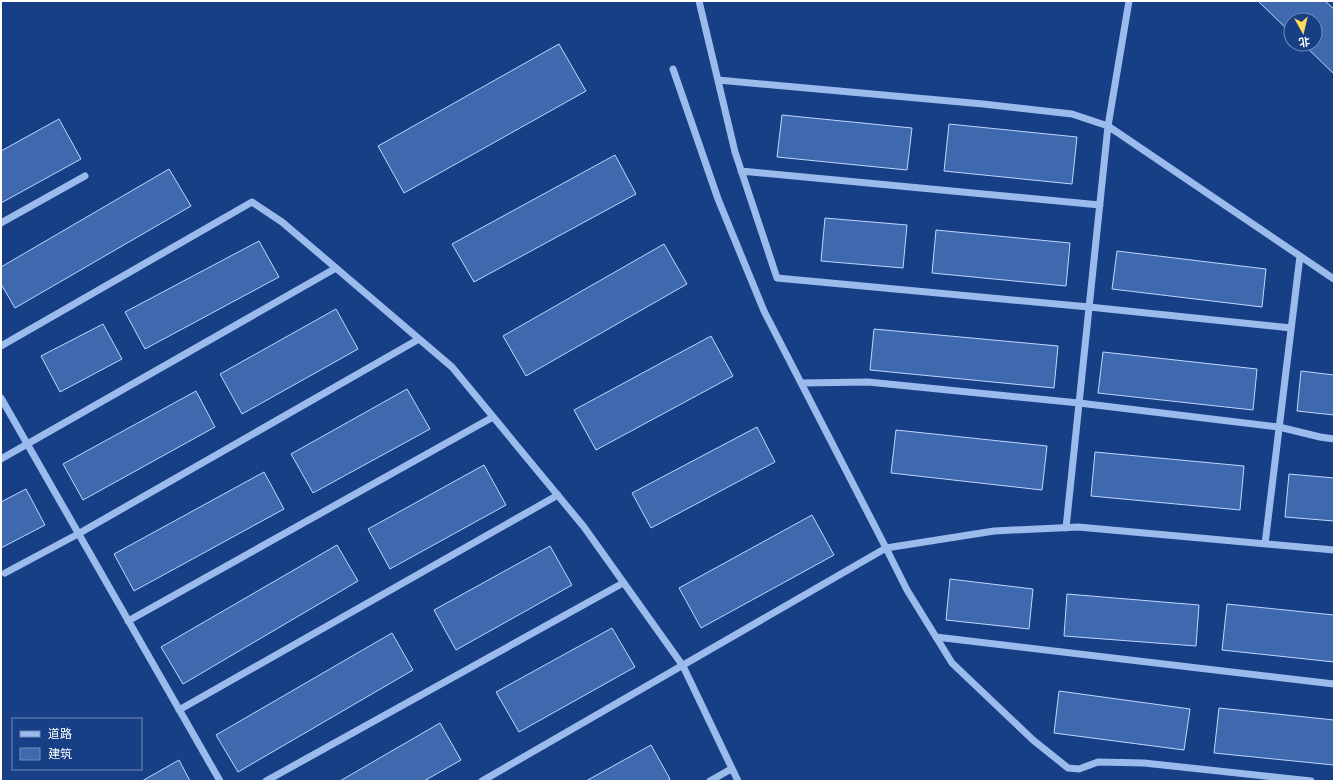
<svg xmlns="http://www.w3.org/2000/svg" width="1335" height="782" font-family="'Work Sans','Noto Sans SC',sans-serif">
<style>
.building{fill:#3f69af;stroke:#c1d7fa}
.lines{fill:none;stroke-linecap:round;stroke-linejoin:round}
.minor{stroke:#9bbbed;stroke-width:7}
</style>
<rect width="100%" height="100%" fill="#163f85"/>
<path class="building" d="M1258 1H1325L1334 9V74L1303 44H1315V20H1291V33Z
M559 44 586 91 404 193 378 146Z
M782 115 912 128 907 170 777 157Z
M59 119 81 159 1 203V151Z
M949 124 1077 137 1072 184 944 171Z
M615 155 636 194 474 282 452 244Z
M169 169 191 206 15 308 1 284V267Z
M825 218 907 225 903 268 821 261Z
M936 230 1070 243 1066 286 932 273Z
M259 241 279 277 145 349 125 312Z
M664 244 687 284 526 376 503 336Z
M1117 251 1266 269 1262 307 1112 289Z
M336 309 358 349 242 414 220 374Z
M103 324 122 359 60 392 41 356Z
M874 329 1058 346 1054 388 870 370Z
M711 336 733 376 596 450 574 410Z
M1103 352 1257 369 1253 410 1098 393Z
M1301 371 1334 375V415L1297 411Z
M407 389 430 429 313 493 291 454Z
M196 391 215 427 83 500 63 464Z
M757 427 775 462 651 528 632 493Z
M896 430 1047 446 1042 490 891 473Z
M1095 452 1244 466 1240 510 1091 496Z
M484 465 506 505 390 569 368 529Z
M264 472 284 509 134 591 114 554Z
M1289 474 1334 478V521L1285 517Z
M26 489 45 525 1 548V502Z
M812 515 834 555 701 628 679 588Z
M337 545 358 581 183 684 161 647Z
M550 546 572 585 456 650 434 610Z
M950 579 1033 589 1029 629 946 620Z
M1067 594 1199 605 1196 646 1064 636Z
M1227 604 1334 615V662L1222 650Z
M612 628 635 667 519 732 496 692Z
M392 633 413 670 238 772 216 735Z
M1059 691 1190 709 1184 750 1054 733Z
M1219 708 1334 720V765L1214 753Z
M440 723 461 760 424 781H340Z
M651 745 670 779 667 781H586Z
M179 760 190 781H142Z"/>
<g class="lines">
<path class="minor" d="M699 1 735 152 777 278 1089 307 1291 328
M673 69 718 199 764 311 886 548 907 590 952 663 1033 740 1068 768 1079 769 1098 762 1144 763 1311 781
M718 80 983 104 1072 114 1108 126 1334 279
M741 171 1100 205
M1 223 85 176
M1 346 252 202 282 222 452 367 584 527 683 666 738 781
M801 383 868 382 1079 403 1279 427 1320 437 1334 439
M1 398 220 781
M1 459 336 268
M1066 528 1108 126 1129 1
M1265 544 1300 256
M5 573 78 534 419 339
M128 621 493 417
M936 637 1334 684
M179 710 558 495
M266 781 623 583
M482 781 886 548 994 531 1078 527 1334 550
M710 781 731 769"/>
</g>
<rect width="1335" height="782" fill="none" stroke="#ffffff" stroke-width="4"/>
<rect x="12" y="718" width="130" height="52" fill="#163f85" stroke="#738cb6"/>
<rect x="20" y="731" width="20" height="6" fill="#9bbbed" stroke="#738cb6"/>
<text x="48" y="738" font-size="12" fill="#ffffff">道路</text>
<rect x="20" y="748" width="20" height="12" fill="#3f69af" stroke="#738cb6"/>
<text x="48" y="758" font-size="12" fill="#ffffff">建筑</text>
<g transform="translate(1303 32) rotate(172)"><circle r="19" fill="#163f85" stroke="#738cb6"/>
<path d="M0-3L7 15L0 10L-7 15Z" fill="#ffda58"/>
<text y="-6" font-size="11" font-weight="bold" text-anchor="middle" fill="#ffffff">北</text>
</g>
</svg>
